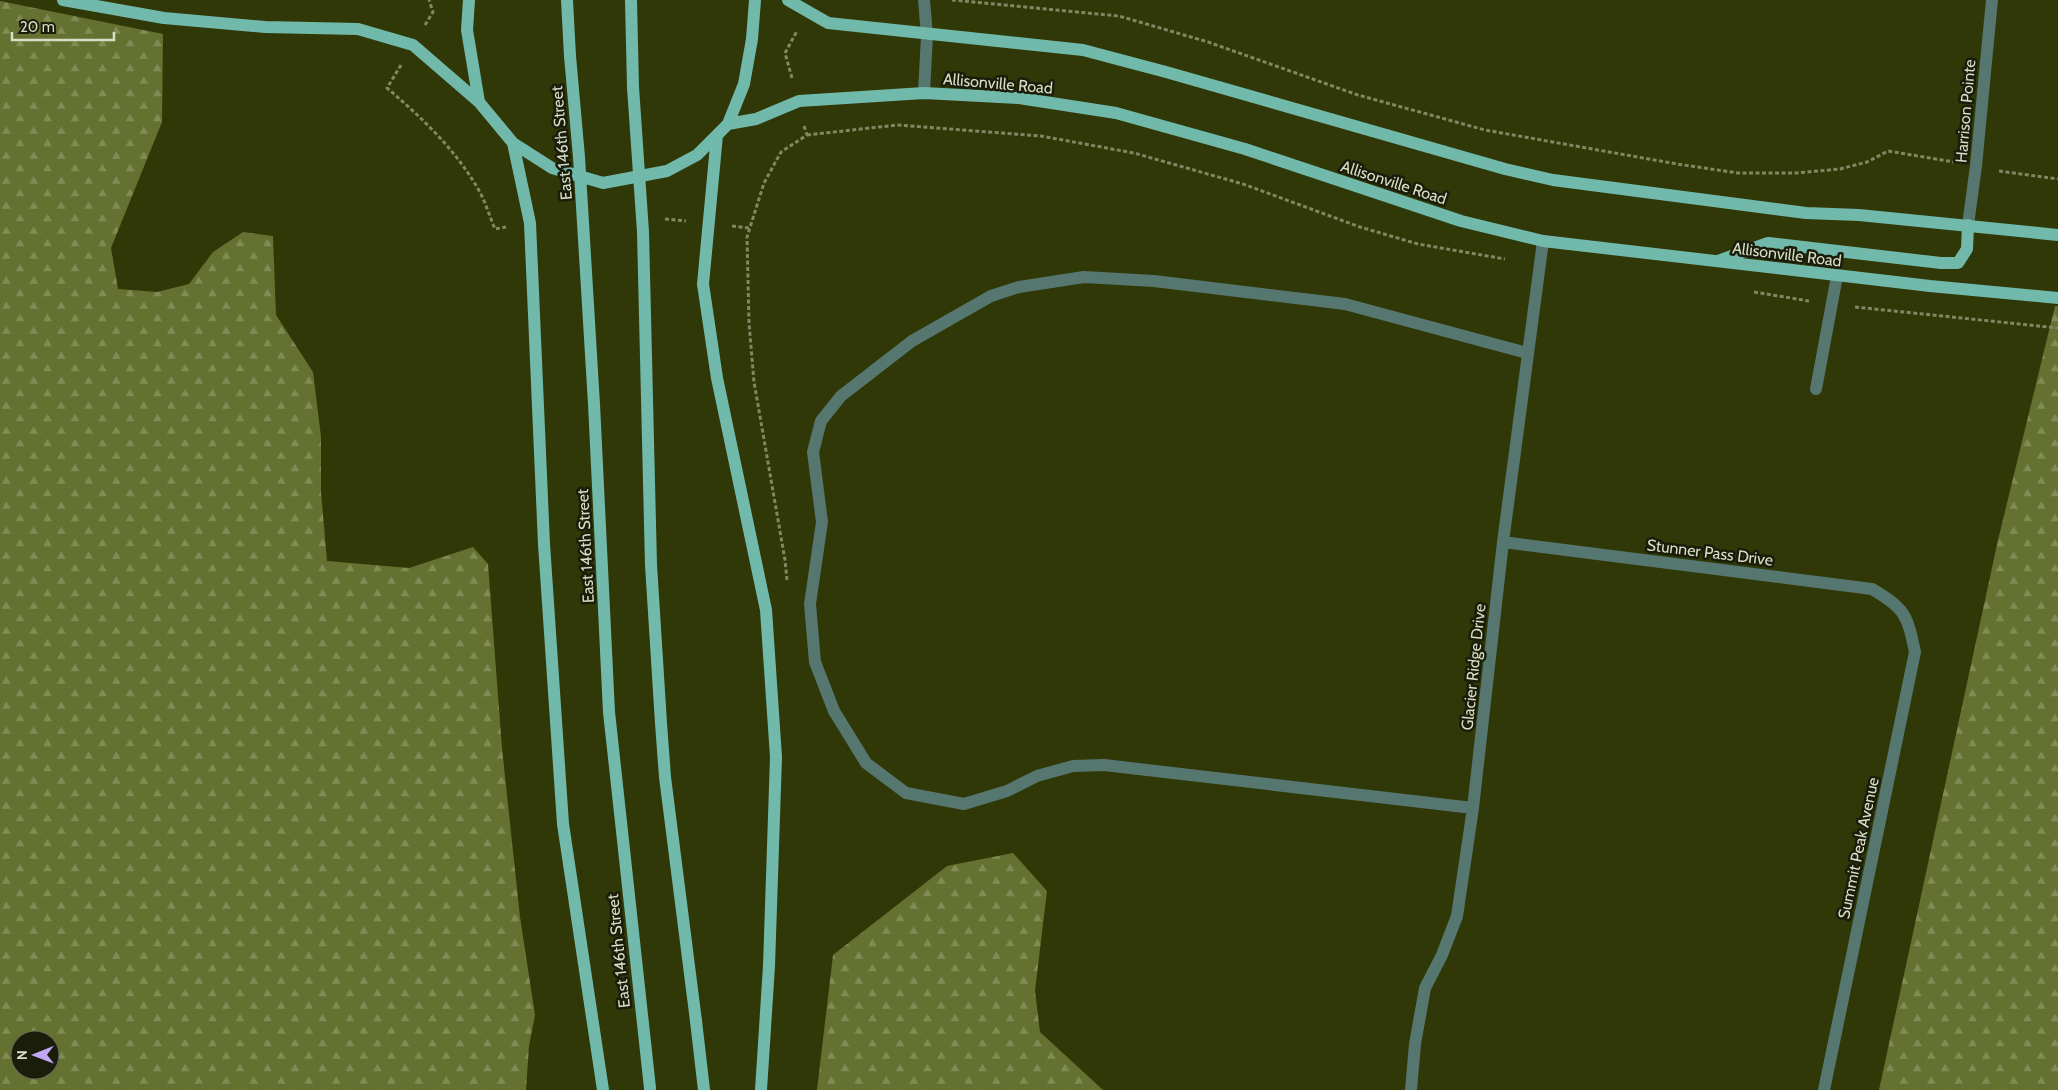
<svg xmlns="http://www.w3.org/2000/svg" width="2058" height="1090" font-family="Cabin,sans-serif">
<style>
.forest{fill:url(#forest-firs);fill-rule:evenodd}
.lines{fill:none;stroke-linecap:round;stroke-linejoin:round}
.path{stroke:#808762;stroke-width:3;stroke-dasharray:4 2.5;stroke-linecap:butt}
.minor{stroke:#55776f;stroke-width:12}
.major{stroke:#71baab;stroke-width:12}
.major-bridge{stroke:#71baab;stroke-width:12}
.labels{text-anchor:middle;stroke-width:5;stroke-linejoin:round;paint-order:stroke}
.street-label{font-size:16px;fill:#d8dec5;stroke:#191d0a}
</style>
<defs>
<pattern id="forest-firs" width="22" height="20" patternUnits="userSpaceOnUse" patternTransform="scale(1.25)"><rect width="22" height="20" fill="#647130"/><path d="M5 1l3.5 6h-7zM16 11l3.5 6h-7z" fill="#818b56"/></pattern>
</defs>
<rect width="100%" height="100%" fill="#303807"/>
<path class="forest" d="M0 1 163 34 162 122 111 248 118 289 157 292 189 284 213 252 243 232 273 236 276 315 313 372 321 437V492L327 561 409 568 473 547 488 564 502 748 520 917 535 1015 529 1046 526 1090H0ZM20 1040H50V1070H20Z
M2055 306H2058V1090H1879L1998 540Z
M1013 853 1047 891 1035 991 1040 1032 1103 1090H817L833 955 947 866Z"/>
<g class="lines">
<path class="path" d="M952 0 1119 16 1208 42 1358 95 1485 130 1677 164 1738 173H1796L1840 169 1867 162 1888 151 1954 162
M425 25 433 12 429 0
M401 65 387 88C421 117 454 148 477 187 485 200 489 215 495 229L506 227
M792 78 785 53 797 31
M807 135 897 125 1041 136 1134 153 1243 184 1360 227 1418 244 1505 259
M1999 171 2058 179
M665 219 686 221
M732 226 749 228
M1754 292 1809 301
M1855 307 2058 328
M787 580 785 560 754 382 749 323 747 237 764 183 781 152 807 135 804 126"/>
<path class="minor" d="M924 93 927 35 924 0
M1968 225 1976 166 1992 0
M1816 389 1837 276
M1503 542 1872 589C1906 609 1907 615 1915 652L1824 1090
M1473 808 1104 765 1073 766 1037 776 1007 791 964 804 906 793 866 763 834 711 815 662 810 604 822 522 813 452 821 421 841 396 912 341 991 296 1019 287 1084 277 1154 281 1345 304 1527 353
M1411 1090 1415 1044 1425 988 1442 955 1457 916 1473 808 1503 542 1543 241"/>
<path class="major" d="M63 0 164 18 265 27 358 29 413 45 479 102
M469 0 467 30 479 102 513 143 552 168 603 183 667 171 697 155 728 124 744 84 752 39 755 0
M567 0 570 56
M631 0 633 87
M788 0 828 23 1083 50 1166 72 1505 169 1553 180 1806 213 1859 215 2058 235
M728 124 756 119 799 101 924 93 1019 98 1116 113 1245 149 1461 221 1543 241 1930 286 2058 298
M717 135 703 284 717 378 766 610 776 757 769 966 761 1090
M513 143 530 223 544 544 563 824 603 1090
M1718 261 1768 243 1941 263H1958L1967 249 1968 225
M696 1021 704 1090"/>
<path class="major-bridge" d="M570 56 579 157 594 404 609 712 650 1088
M633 87 643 232 651 565 661 723 665 777 696 1021"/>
</g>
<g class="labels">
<g class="street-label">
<text transform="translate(998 83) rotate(5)" y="6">Allisonville Road</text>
<text transform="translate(1965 111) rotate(-85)" y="6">Harrison Pointe</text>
<text transform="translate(561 143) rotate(-95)" y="6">East 146th Street</text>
<text transform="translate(1394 182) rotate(18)" y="6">Allisonville Road</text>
<text transform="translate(1787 254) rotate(7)" y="6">Allisonville Road</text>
<text transform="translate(585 546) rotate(-93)" y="6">East 146th Street</text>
<text transform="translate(1710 552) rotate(7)" y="6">Stunner Pass Drive</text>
<text transform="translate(1473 667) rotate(-84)" y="6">Glacier Ridge Drive</text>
<text transform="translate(1858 848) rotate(-78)" y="6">Summit Peak Avenue</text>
<text transform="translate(618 951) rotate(-96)" y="6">East 146th Street</text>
</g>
</g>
<g transform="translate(35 1055) rotate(269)"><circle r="24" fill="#191d0a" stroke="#656a55"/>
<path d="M0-4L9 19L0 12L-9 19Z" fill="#c1a8f3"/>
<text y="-8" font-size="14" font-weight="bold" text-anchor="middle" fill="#d8dec5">N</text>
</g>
<path d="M12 32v8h102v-8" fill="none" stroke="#d8dec5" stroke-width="2.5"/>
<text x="20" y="32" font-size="15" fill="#d8dec5" stroke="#191d0a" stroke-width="4" paint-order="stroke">20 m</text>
</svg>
